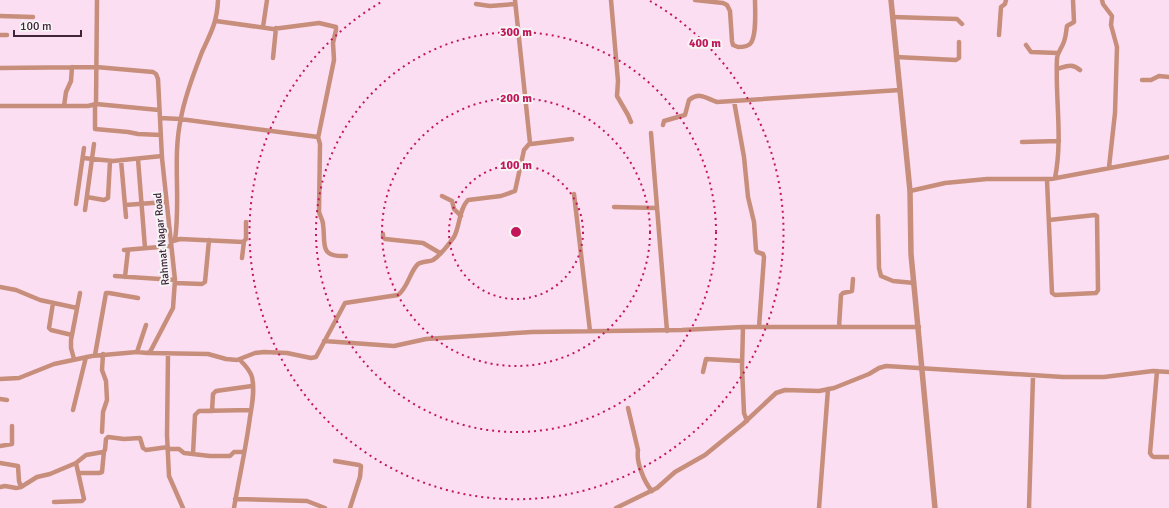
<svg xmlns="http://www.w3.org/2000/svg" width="1169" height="508" font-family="Signika,sans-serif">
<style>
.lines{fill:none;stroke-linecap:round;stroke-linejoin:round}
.minor{stroke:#c78e7c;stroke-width:4.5}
.tertiary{stroke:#c78e7c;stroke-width:5.5}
.ring{fill:none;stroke:#c2185b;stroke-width:2;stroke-dasharray:2 4}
.labels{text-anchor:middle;stroke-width:4;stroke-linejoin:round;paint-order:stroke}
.street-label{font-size:11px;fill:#402438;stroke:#f5f5f5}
.centre{fill:#c2185b;stroke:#f5f5f5;stroke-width:2}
.ring-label{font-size:12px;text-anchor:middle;font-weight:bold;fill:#c2185b;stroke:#f5f5f5;stroke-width:4;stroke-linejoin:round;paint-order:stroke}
</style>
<rect width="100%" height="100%" fill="#fcdef2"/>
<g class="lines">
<path class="minor" d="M515 0 530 143 531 144 572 139
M611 0 618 81 617 96 628 115 631 122
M695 0 723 3 727 5 730 11 732 41 733 45 738 47C741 47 747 47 750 44 757 37 755 10 755 0
M1102 0 1103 4 1112 16 1111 25 1117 47 1115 113 1109 167
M476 4 490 6 515 4
M0 16 33 17
M893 17 957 19 962 24
M216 21 273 29 319 23 336 27V30L333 43 334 60 318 138
M263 27 267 0
M0 35H7
M999 35 1001 7 1005 4 1006 0
M1026 45 1031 52 1058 53
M896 57 956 60 959 58V42
M273 58 276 28
M0 68 96 67 153 72 156 74 158 79 162 158 175 280 173 308 150 352 147 353 137 352 92 356 54 364 19 378 0 379
M1057 69C1067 66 1072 63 1080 70
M1142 80H1151L1159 76 1169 77
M734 101 744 157 748 197 754 222 756 250 757 252 763 254 764 257 759 327
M96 104 159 110
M95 105V129L128 132 138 134 161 135
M0 106H88L96 104 97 0
M64 106 66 92 71 81 72 67
M160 118 180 119 318 137 320 144 319 212C320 216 323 220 323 224 326 244 318 257 346 256
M663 125 664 121 685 115 689 100C700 91 707 99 717 102L900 90
M651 133 667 331
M1022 142 1059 141
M83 158 113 161 162 156
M138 159 145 248
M121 160 126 217
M1055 178C1063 138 1055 98 1057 58 1058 52 1061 49 1063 44 1066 38 1066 31 1067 26L1074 22 1073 0
M1047 180 1052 293 1055 295 1096 293 1098 290 1097 216 1095 215 1049 220
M910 191 945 183 987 179H1051L1169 157
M574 194 590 331
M442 196 452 201 454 209 461 216
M87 197 104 200 108 198 110 161
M76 204 84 148
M125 205 166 202
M614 207 656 208
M85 210 94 144
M878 216 879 268 881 276 893 281 914 283
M383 234V237L385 239 423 243 440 253
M175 240C181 199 172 158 181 118 185 95 194 73 202 52 211 32 217 23 218 0
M173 241 180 239 243 242 246 239V222
M124 250 171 246
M242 258 244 241
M115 276 175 280
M125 277 128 250
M175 283 202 284 205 282 209 240
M0 287 16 290 40 300 77 308
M53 303 49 328 51 330 72 335
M743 327 742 367 744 413 747 421
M839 327 841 295 843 293 852 291 853 279
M324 341 394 346 426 339 532 332 682 330 743 327H919
M137 352 146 325
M149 353 208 354 226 359 237 360 255 353 264 352 287 353 311 358 316 357 345 303 398 295C408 288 410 271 418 264 422 261 429 262 433 260 441 255 449 244 454 237 460 226 459 209 468 200L501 196 515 191 524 150 530 143
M168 354 167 435 169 476 183 508
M95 355 106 293H109L138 298
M74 359 71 348V340L80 293
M1157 371 1150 453 1152 456 1154 457H1169
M703 372 706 359 742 361
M0 399 7 400
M628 408 638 450C636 462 644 482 652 491
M73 410 86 357
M212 411 213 394 216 391 252 386
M102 432 103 412 107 400 106 381 102 370 103 354
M0 446 12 444V426
M168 449H179L184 453 210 456H230L234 452H244
M193 454 195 415 199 411 251 410
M335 461 359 465 361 466 360 477 350 508
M0 463 18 466 19 481 21 487
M79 473H99L102 472 104 451
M0 487 5 486 16 488 21 487 37 477 50 474 76 463 86 455 103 452 105 450 106 439 108 437 124 439 140 438 143 448 146 450 168 447
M235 499 307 501 325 508
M54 502 82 501 84 499 76 463
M234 508C239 478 246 448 250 417 252 405 255 390 252 377 250 370 245 365 240 360
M616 508 657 488 675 472 705 455 743 424 776 393 785 390 819 391 834 388 869 374 879 368 886 366 1063 377H1104L1153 371 1169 372
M819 508 828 389
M1029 508 1033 376"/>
<path class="tertiary" d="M891 0 910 191 911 254 935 508"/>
</g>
<g class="ring">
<circle cx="516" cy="232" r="67"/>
<circle cx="516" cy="232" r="134"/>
<circle cx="516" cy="232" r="200"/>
<path d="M650 1A267 267 0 1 1 383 1"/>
</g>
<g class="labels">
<g class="street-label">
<text transform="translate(161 239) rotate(-95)" y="4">Rahmat Nagar Road</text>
</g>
</g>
<circle cx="516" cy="232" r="6" class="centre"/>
<g class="ring-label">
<text x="516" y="36">300 m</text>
<text x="705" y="47">400 m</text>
<text x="516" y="102">200 m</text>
<text x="516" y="169">100 m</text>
</g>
<path d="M14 30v6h67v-6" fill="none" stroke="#402438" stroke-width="2"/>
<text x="20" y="30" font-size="12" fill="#402438" stroke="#f5f5f5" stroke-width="3" paint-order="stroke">100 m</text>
</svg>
